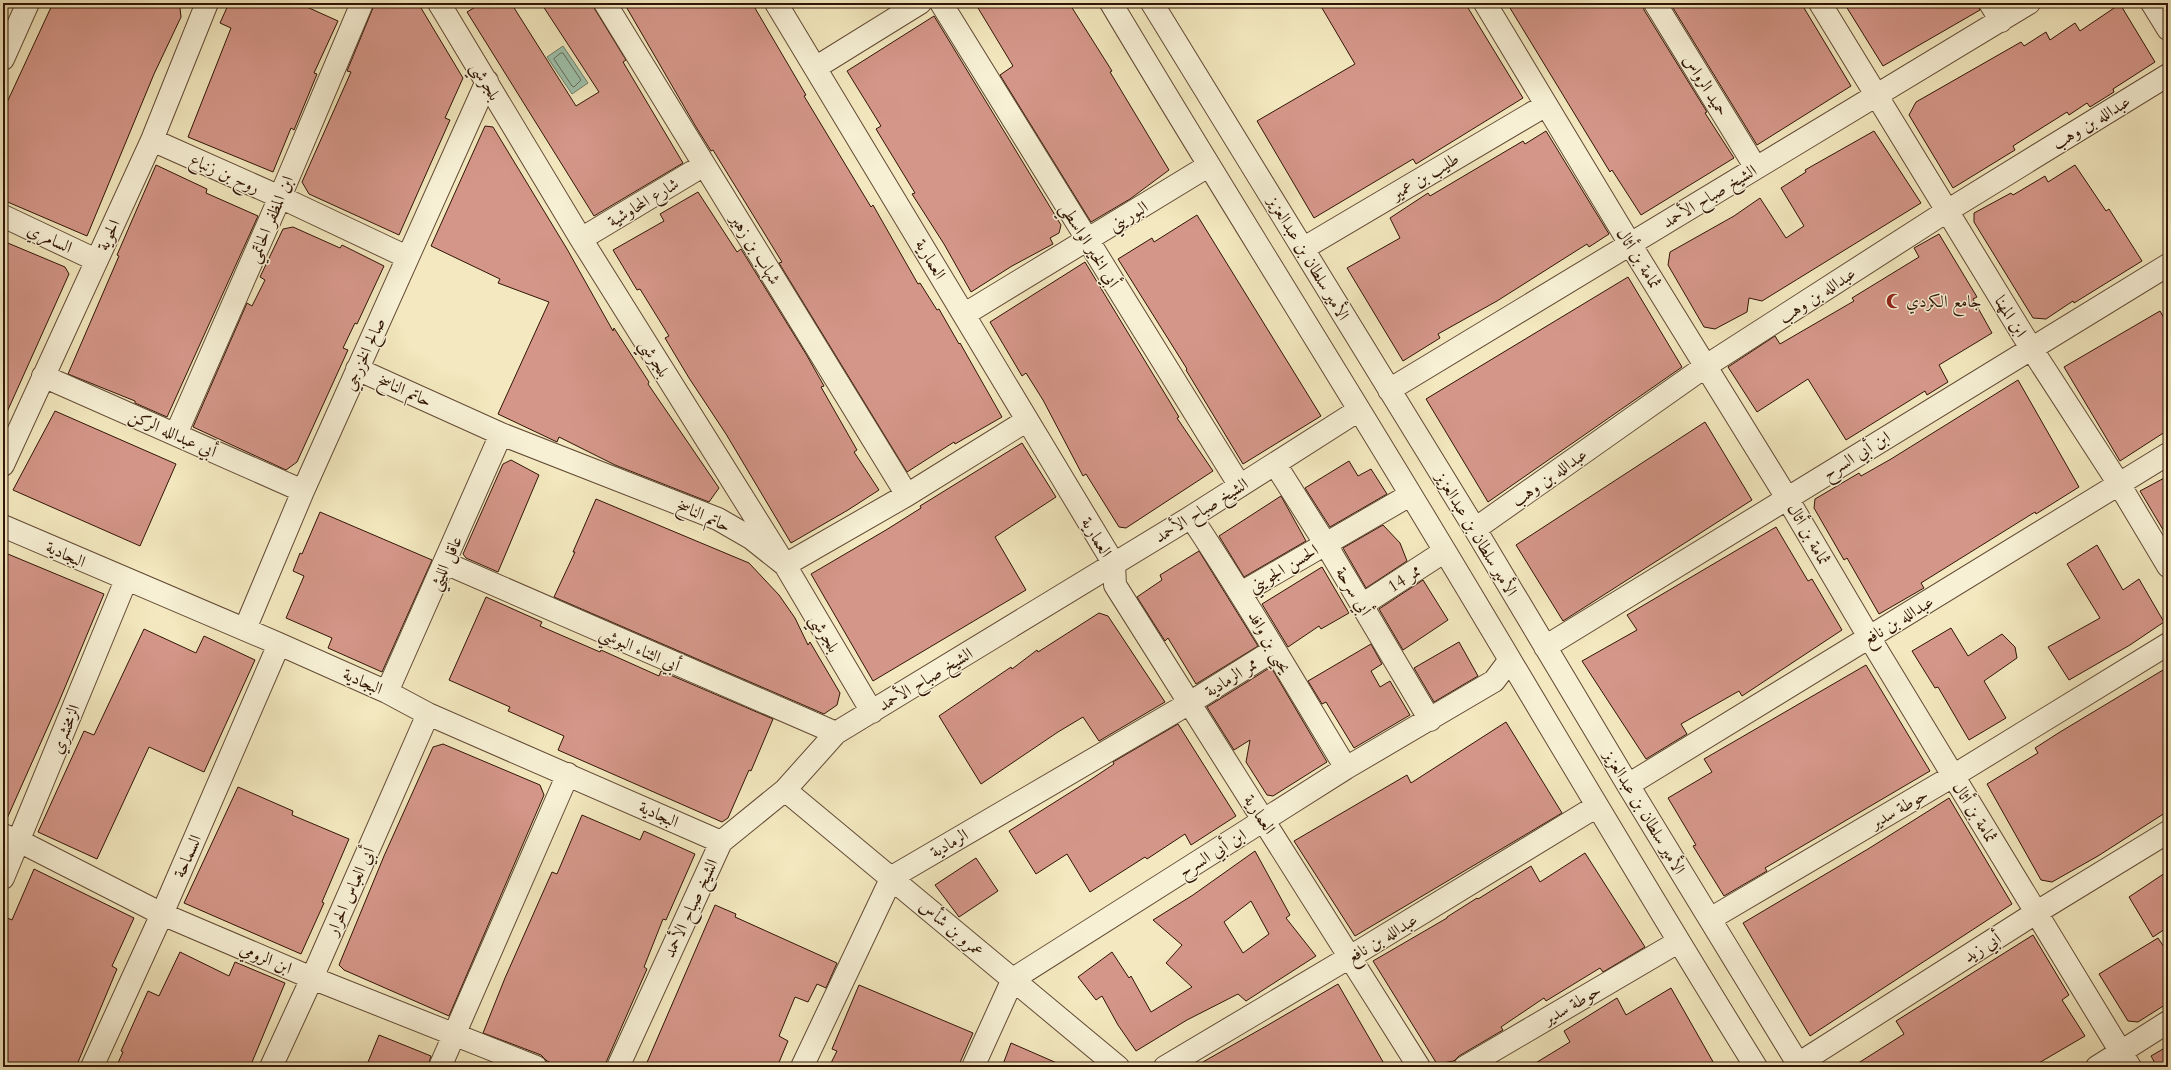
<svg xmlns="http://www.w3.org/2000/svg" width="2171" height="1070" font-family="Cardo,Amiri,serif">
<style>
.water{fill:#9dc1ab;stroke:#727c69}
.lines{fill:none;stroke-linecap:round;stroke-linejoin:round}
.shore{stroke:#676b58;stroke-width:1}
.building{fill:#d49688;stroke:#311505;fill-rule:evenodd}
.minor-casing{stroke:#624a34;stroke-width:24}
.minor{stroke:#f7f0d5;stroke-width:22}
.labels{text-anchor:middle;stroke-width:3;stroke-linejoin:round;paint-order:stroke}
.street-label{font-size:17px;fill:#311505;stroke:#f7f0d5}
.poi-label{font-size:17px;fill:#311505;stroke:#f7f0d5;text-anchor:start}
</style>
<rect width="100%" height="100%" fill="#f3e8bf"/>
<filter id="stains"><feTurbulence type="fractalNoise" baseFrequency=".005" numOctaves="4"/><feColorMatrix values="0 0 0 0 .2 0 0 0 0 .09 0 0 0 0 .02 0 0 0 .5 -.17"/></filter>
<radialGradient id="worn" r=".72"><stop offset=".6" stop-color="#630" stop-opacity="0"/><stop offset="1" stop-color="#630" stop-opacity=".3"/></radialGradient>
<path class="water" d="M563 46 588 83 572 94 547 57Z"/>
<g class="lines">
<path class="shore" d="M561 53H563L581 80 574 87 572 86 554 59Z"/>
</g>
<path class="building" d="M53 3H176L180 8 181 17 154 74 87 236 3 200V111Z
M229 3H298L338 21 314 73 317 74 294 130 291 128 273 172 188 137 231 28 220 23Z
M375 3H418L463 78 445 118 450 120 399 235 309 194 302 182 351 72 347 71Z
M482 3H511L576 106 599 92 541 3H591L626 60 623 62 683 163 594 216 467 12Z
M624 3H752L806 95 804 96 871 207 873 205 918 284 920 283 937 310 939 309 959 344 960 343 1002 417 955 444 954 442 907 472 779 263 782 262 713 150 711 151 696 127Z
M986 3H1069L1112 71 1110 72 1169 170 1130 199 1091 222 1000 75 1013 66 978 8Z
M1319 3H1465L1523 98 1416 164 1413 159 1314 218 1257 121 1355 64Z
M1518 3H1643L1644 10 1707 112 1705 113 1734 158 1641 215 1612 170 1610 172 1510 8Z
M1670 3H1801L1851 86 1757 145Z
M1844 3H1978L1980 10 1883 66Z
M2120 4 2155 62 2113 89 2114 92 2090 107 2087 103 2069 115 2067 112 2013 146 2015 150 1953 188 1909 115 1916 102 2021 42 2024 46 2046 32 2050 40 2075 23 2080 31Z
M934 16 1061 225 1059 233 1050 238 1053 244 1012 266 971 292 944 244 912 194 915 193 876 129 881 126 847 71Z
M485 126 493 127 567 249 613 331 614 328 649 382 648 384 719 488 709 502 615 465 559 437 557 442 498 414 549 302 498 283 500 279 431 246Z
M1546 131 1609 234 1589 247 1587 244 1497 301 1438 334 1440 338 1403 361 1347 268 1400 238 1390 218 1428 193 1430 196 1523 141 1525 144Z
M1874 131 1921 203 1762 301 1749 298 1747 312 1715 329 1704 327 1668 265 1670 252 1734 216 1760 198 1786 238 1804 226 1781 188 1806 172 1805 170Z
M156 165 207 189 206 193 258 216 167 417 135 403V401L68 374 119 256 117 255Z
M2075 165 2106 211 2109 209 2142 261 2074 303 2073 301 2046 319 2033 318 1974 222V213L2011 193 2013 195 2045 176 2048 182Z
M698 192 737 252 741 249 806 354 824 386 821 387 857 450 854 452 879 490 848 510 791 543 726 434 689 378 665 338 669 336 640 289 637 290 613 250 664 221 660 214Z
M1197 215 1321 416 1243 464 1186 370 1187 369 1118 259 1152 238 1154 242Z
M293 227 340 248 342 245 384 266 357 324 355 323 343 348 348 350 297 462 286 470 193 427 247 303 252 306 265 280 260 277 283 229Z
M1939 234 1977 297 1973 299 1992 333 1939 365 1948 382 1927 395 1925 391 1846 440 1808 379 1757 412 1728 367 1775 336 1780 344 1854 301 1852 298 1919 257 1914 248Z
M3 241 65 267 69 274 3 421Z
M1085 262 1179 417 1177 418 1213 471 1126 528 1119 527 1086 474 1083 476 1043 400 1026 373 1022 376 990 322Z
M1628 277 1682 367 1488 502 1426 399Z
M2160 311 2168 325V430L2120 461 2064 367Z
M2018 380 2079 487 2036 514 2035 512 1921 583 1924 588 1879 614 1847 558 1844 560 1814 508 1815 499 1859 473 1861 476 1891 459Z
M55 411 176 464 140 546 13 490Z
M1705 422 1752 500 1563 621 1516 545Z
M1022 443 1056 497 995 537 1026 590 873 681 811 574 886 530 921 508 920 506Z
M511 460 539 475 498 572 466 558 463 554 503 464Z
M1349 461 1358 476 1371 469 1387 494 1330 527 1305 488Z
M2168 476V538L2140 491Z
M1281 496 1306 541 1244 577 1219 536Z
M596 499 749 563 779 595 795 618 808 645 810 642 840 693 837 705 824 714 554 597 575 552H573Z
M320 512 432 560 382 672 328 648 332 638 286 618 304 576 293 571 300 553 302 554Z
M1383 525 1400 543 1407 561 1366 588 1343 548Z
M1776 527 1808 581 1812 579 1842 630 1742 696 1739 691 1681 724 1687 734 1646 759 1582 661 1637 630 1627 615Z
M2097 545 2123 590 2139 579 2164 622 2130 645 2069 680 2048 647 2100 618 2067 564Z
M1199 551 1258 646 1196 684 1168 638 1165 641 1137 597 1162 580 1160 575Z
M3 552 104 594 58 704 5 823H3Z
M1322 567 1349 613 1321 629 1319 626 1288 647 1262 604Z
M1423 580 1448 620 1403 650 1379 609Z
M486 597 542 622 540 626 600 652 601 650 659 676 661 671 773 719 751 771 749 770 728 818 722 822 558 750 564 736 508 711 510 707 449 680Z
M1099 613 1108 616 1165 702 1099 741 1083 717 1058 732 981 784 939 716 1011 667 1012 669 1037 650 1038 652Z
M1951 628 1968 656 2002 634 2015 647 2017 658 1984 681 2006 718 1969 740 1938 687 1935 688 1912 651Z
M144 629 196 653 204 636 255 660 204 772 149 747 97 859 38 832 84 731 94 735Z
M1459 642 1478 676 1434 702 1414 668Z
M1371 644 1382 664 1371 671 1380 687 1390 681 1410 715 1354 748 1326 702 1322 704 1308 681Z
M1866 665 1930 771 1765 868 1767 871 1724 896 1693 846 1696 845 1668 798 1712 772 1704 759Z
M1271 667 1327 762 1273 796 1267 795 1246 762 1250 740 1234 750 1207 707Z
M2168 667V811L2098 856 2052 882 2041 880 1987 784 2038 753 2035 748 2060 732Z
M1506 722 1562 813 1355 936 1294 841 1407 775 1411 783Z
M1178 724 1236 816 1191 845 1185 834 1147 859 1145 857 1090 892 1067 854 1036 874 1009 831 1090 780 1114 764 1113 762Z
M443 744 540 785 544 795 449 1016 344 970 339 965 384 856 433 747Z
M238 787 293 811 292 815 349 839 322 902 324 903 301 954 184 903Z
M1949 798 2012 904 1810 1036 1743 923 1868 849Z
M582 815 640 840 644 831 695 854 666 920 663 919 644 967 647 969 604 1067H561L547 1061 541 1055 483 1033 505 978 552 872 557 874Z
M1255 851 1290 915 1286 918 1316 956 1246 1001 1238 994 1187 1020 1136 1051 1118 1025 1102 996 1096 1000 1078 977 1112 952 1129 978 1131 976 1151 1012 1192 987 1166 963 1182 945 1153 920 1193 895ZM1251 901 1269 934 1243 953 1224 922Z
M1585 853 1645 947 1603 972 1600 968 1546 1001 1544 998 1501 1027 1503 1030 1459 1056 1454 1061 1437 1064 1373 961 1447 918V917L1477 898 1478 899 1531 866 1540 882Z
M976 858 998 891 959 917 935 885Z
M34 869 134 918 112 966 117 969 76 1067H3V916L12 920Z
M2168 871V927L2153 937 2129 897Z
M715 905 736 914 735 917 837 963 830 979 826 988 817 984 808 1002 795 997 779 1036 788 1041 777 1067H645Z
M2033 935 2069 995 2062 1000 2085 1036 2032 1067H1852L1904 1034 1896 1021Z
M2158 938 2168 953V1003L2138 1022 2128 1021 2099 974Z
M180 952 229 976 235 962 285 983 250 1067H116L123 1052 121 1051 148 991 159 996Z
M1338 984 1386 1067H1194L1268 1025Z
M859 985 973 1033 958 1067H829L837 1051 832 1049Z
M1671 988 1716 1067H1529L1570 1042 1564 1031 1617 998 1626 1015Z
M379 1035 431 1056 428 1067H366Z
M1011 1043 1066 1067H1002Z
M2168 1046V1067H2157L2151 1056Z"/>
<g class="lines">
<defs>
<path id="minor" d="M439 3 581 239 785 565 872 712
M605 3 907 495
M776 3 1114 564 1115 585 1419 1067
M941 3 1240 486
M1111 3C1221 188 1336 369 1446 553 1549 724 1650 897 1756 1067
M1152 3 1475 529 1628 785 1800 1067
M1485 3 1630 244 1787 498 1869 637 2130 1067
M1655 3 1756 168
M1820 3 2031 348 2119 484 2168 566
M1990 3 2001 21
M2152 3 2168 29
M3 59 28 3
M815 68 920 3
M152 140 280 197 407 257
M3 216 96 260
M581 239 704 165
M1304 248 1546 105
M965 314 1208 166
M357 369 501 434 718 519 751 538 785 565 907 495 1026 421
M43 376 303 491
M1389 390 2029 3
M176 434 280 197 362 3
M1275 464 1325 543 1430 720
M3 465 152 140 207 3
M1191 517C1246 599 1295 684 1346 768
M3 526 279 644 387 692 428 714 721 842
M1475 529 1706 366 1947 211 2168 75
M445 563 836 733
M1241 593 1410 495
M1362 605 1445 551
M245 629 303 491 487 81
M1545 647 2168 265
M387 692 501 434
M1628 785 2168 454
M785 790 1118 1067
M3 835 19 841 162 914 312 978 536 1067
M3 878 126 580
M1710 919 1953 776 2168 644
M1798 1064 2037 912 2168 832
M92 1067 162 914 279 644
M271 1067 312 978 428 714
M440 1067 568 774
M618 1067 721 842 785 790 836 733 1191 517 1359 410
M802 1067 892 877 1188 704 1274 650
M973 1067 1013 979 1346 768 1494 681 1509 661
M1165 1067 1350 957 1597 806
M1465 1067 1678 942
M2097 1067 2168 1022"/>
</defs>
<use href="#minor" class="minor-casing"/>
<use href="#minor" class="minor"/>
</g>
<defs>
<symbol id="mosque-bare" viewBox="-9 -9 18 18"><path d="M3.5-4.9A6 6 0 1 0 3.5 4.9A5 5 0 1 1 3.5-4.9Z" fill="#8f2418" stroke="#f7f0d5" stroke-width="2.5" paint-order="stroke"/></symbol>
</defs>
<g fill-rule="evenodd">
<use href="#mosque-bare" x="1883" y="290" width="22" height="22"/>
</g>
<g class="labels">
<g class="street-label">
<text transform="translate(486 81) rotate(59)" y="6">بلجرشي</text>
<text transform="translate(1706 85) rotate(58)" y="6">حميد الرواس</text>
<text transform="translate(2091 122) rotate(-31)" y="6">عبدالله بن وهب</text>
<text transform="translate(225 173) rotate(24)" y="6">روح بن زنباع</text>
<text transform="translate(1425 176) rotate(-31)" y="6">طليب بن عمير</text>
<text transform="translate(1709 196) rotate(-31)" y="6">الشيخ صباح الأحمد</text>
<text transform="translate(643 202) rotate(-31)" y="6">شارع المحاوشية</text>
<text transform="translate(1128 216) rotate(-32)" y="6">البوريني</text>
<text transform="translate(270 219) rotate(-67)" y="6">ابن المظفر الحاتمي</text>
<text transform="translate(108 235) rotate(-65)" y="6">الحوية</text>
<text transform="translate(50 238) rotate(25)" y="6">السامري</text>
<text transform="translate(1090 245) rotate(58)" y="6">أبي الخير الواسطي</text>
<text transform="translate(756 249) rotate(58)" y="6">شهاب بن زهير</text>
<text transform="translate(1309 258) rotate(59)" y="6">الأمير سلطان بن عبدالعزيز</text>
<text transform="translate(1639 258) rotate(58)" y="6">ثمامة بن أثال</text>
<text transform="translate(931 259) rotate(59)" y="6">العمارية</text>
<text transform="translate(1817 295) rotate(-33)" y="6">عبدالله بن وهب</text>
<text transform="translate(2011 316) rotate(58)" y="6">ابن المهنا</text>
<text transform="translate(364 354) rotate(-66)" y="6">صالح الخزرجي</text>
<text transform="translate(655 358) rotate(58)" y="6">بلجرشي</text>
<text transform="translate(405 390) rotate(24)" y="6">حاتم الناسخ</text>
<text transform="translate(173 433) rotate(24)" y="6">أبي عبدالله الركن</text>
<text transform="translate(1856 455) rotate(-32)" y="6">ابن أبي السرح</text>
<text transform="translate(1549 477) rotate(-35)" y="6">عبدالله بن وهب</text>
<text transform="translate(1201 510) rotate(-32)" y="6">الشيخ صباح الأحمد</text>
<text transform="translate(704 515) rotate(24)" y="6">حاتم الناسخ</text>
<text transform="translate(1477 534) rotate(59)" y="6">الأمير سلطان بن عبدالعزيز</text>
<text transform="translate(1809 534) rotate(60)" y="6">ثمامة بن أثال</text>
<text transform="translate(1097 537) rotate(59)" y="6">العمارية</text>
<text transform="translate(66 554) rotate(24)" y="6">البجادية</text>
<text transform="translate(445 563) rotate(-66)" y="6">عاقل الليثي</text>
<text transform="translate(1283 568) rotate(-31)" y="6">الحسن الجويني</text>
<text transform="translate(1404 578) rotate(-33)" y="6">ممر 14</text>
<text transform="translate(1354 591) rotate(59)" y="6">أبي سرحة</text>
<text transform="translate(1898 620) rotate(-31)" y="6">عبدالله بن نافع</text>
<text transform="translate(825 633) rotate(59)" y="6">بلجرشي</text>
<text transform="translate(1270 642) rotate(60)" y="6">يحيى بن وافد</text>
<text transform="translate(640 649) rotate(24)" y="6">أبي الثناء البوشي</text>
<text transform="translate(1231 677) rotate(-32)" y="6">ممر الرمادية</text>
<text transform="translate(925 679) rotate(-31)" y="6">الشيخ صباح الأحمد</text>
<text transform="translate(363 681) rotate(24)" y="6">البجادية</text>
<text transform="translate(65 729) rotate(-68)" y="6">الزمخشري</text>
<text transform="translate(1899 808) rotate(-30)" y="6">حوطة سدير</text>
<text transform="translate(1645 812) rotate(59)" y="6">الأمير سلطان بن عبدالعزيز</text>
<text transform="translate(1975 812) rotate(58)" y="6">ثمامة بن أثال</text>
<text transform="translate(659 814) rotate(24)" y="6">البجادية</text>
<text transform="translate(1260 814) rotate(57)" y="6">العمارية</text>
<text transform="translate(949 843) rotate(-30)" y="6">الرمادية</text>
<text transform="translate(1212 853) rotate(-32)" y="6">ابن أبي السرح</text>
<text transform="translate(187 856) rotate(-66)" y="6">السماحة</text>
<text transform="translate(350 891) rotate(-66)" y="6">أبي العباس الحرار</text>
<text transform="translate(690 908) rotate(-65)" y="6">الشيخ صباح الأحمد</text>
<text transform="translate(952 928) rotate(40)" y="6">عمرو بن شأس</text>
<text transform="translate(1382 938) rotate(-31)" y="6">عبدالله بن نافع</text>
<text transform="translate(1982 947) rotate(-32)" y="6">أبي زيد</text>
<text transform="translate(266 958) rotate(23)" y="6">ابن الرومي</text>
<text transform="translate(1572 1004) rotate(-30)" y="6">حوطة سدير</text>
</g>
<g class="poi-label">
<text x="1906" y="307">جامع الكردي</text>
</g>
</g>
<rect width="2171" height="1070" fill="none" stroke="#f3e8bf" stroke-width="16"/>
<rect x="4" y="4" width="2163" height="1062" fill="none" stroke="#311505" stroke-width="2"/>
<rect x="8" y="8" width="2155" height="1054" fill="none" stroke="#311505"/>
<rect width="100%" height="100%" filter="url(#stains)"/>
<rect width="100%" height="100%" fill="url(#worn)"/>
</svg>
